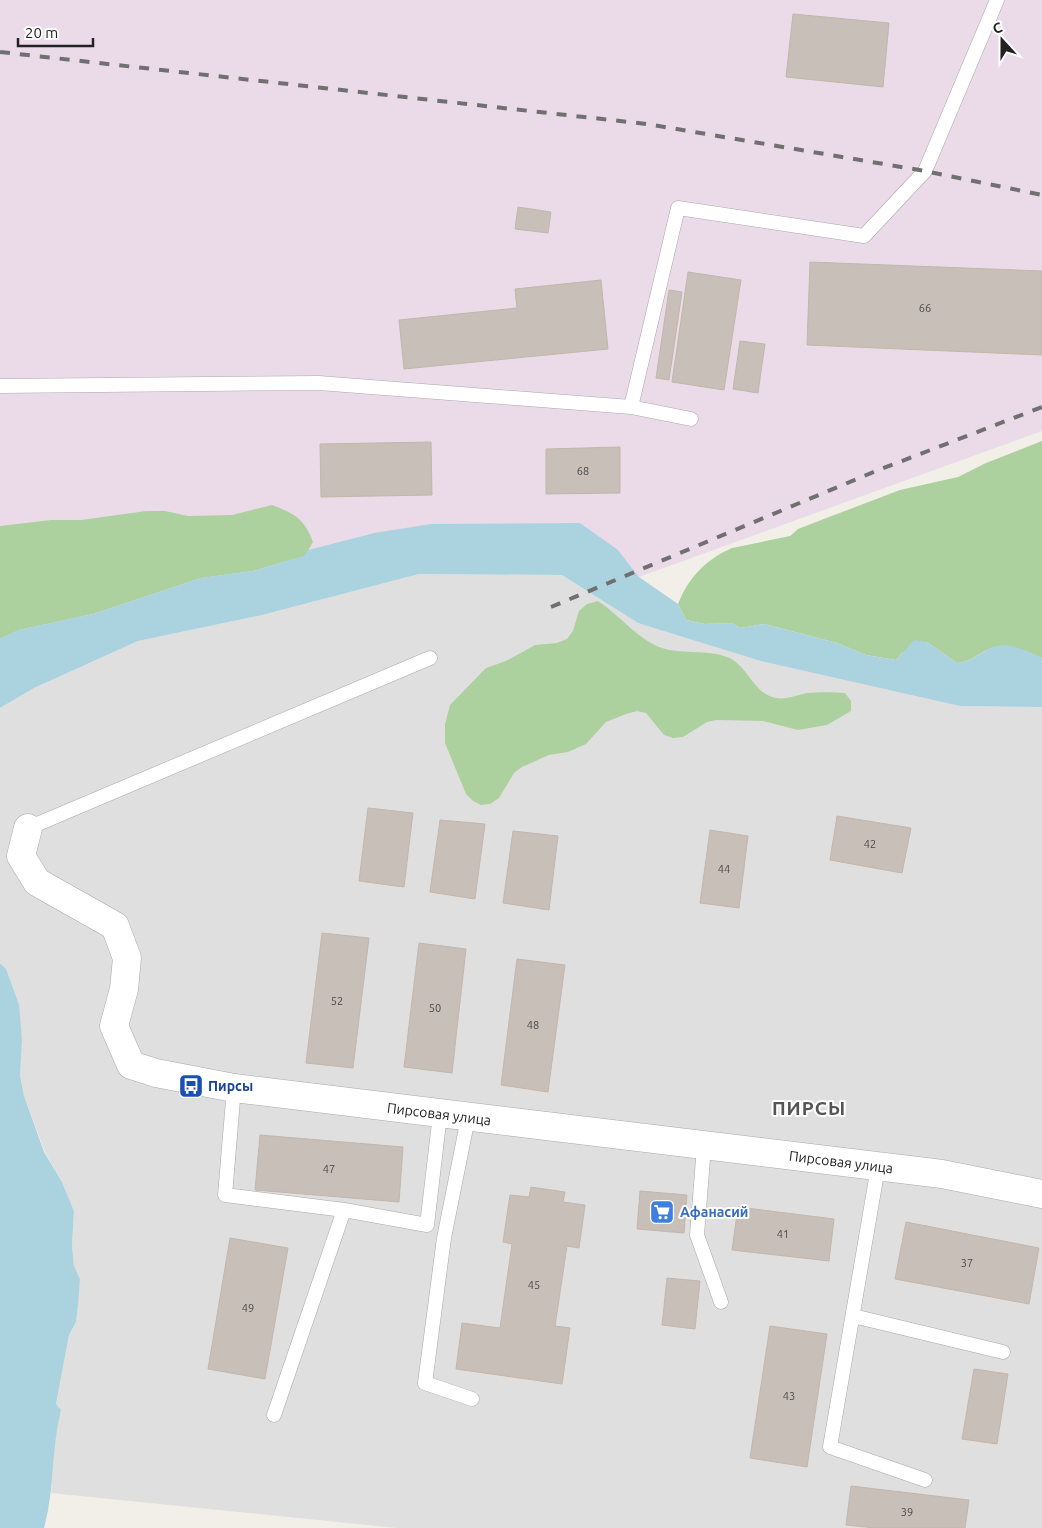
<svg xmlns="http://www.w3.org/2000/svg" width="1042" height="1528" font-family="Ubuntu,sans-serif">
<style>
.residential{fill:#e0dfdf}
.industrial{fill:#ebdbe8}
.forest{fill:#add19e}
.water{fill:#aad3df}
.building{fill:#c7bfb8;stroke:#c4b6ab}
.lines{fill:none;stroke-linecap:round;stroke-linejoin:round}
.lane-casing{stroke:#a9a9a9;stroke-width:15}
.street-casing{stroke:#a9a9a9;stroke-width:29}
.lane{stroke:#fff;stroke-width:14}
.street{stroke:#fff;stroke-width:28}
.rail{stroke:#707070;stroke-width:4;stroke-dasharray:10 10;stroke-linecap:butt}
.labels{text-anchor:middle;stroke-width:4;stroke-linejoin:round;paint-order:stroke}
.number-label{font-size:11px;fill:#4b4948}
.transit-label{font-size:14px;font-weight:bold;fill:#164399;stroke:#fff;text-anchor:start}
.street-label{font-size:14px;fill:#222;stroke:#fff}
.shop-label{font-size:14px;font-weight:bold;fill:#366cbe;stroke:#fff;text-anchor:start}
.district-label{font-size:19px;font-weight:bold;letter-spacing:1px;fill:#555;stroke:#fff}
</style>
<rect width="100%" height="100%" fill="#f2efe9"/>
<path class="residential" d="M419 574 562 575 638 623 960 706 1042 707V1528H397L51 1493 56 1430 61 1411 56 1404 69 1335 76 1322 80 1279 74 1267 72 1246 74 1211 62 1182 45 1152 24 1096 20 1075 22 1041 6 969 0 963V708L34 688 138 641 262 615Z"/>
<path class="industrial" d="M0 0H1042V431L639 577 618 550 374 533 308 550 305 556 0 639Z"/>
<path class="forest" d="M1042 441V658C1025 651 1007 641 989 649 977 654 972 662 957 663L927 642 902 653 896 660 866 655 837 643 764 624 740 628 732 623 705 624 686 620 678 604C688 578 706 559 732 548L790 536 798 529 829 517 900 490 958 477 986 463Z
M272 505C295 514 304 518 313 542L305 556 253 571 201 578 93 614 19 630 0 639V526L51 520H81L146 511H165L188 516 232 515Z
M598 601C619 615 636 637 659 647 680 655 706 649 727 657 748 665 753 694 776 698 786 700 797 695 807 693 818 692 833 692 845 693L851 701V711L827 725 798 730 763 721 716 720 707 722 683 737 673 738 664 735 646 713 637 711 626 714 606 722 586 744 568 752 549 755 522 767 514 773 499 798 490 804 481 805 473 801 466 794 445 743V724L450 705 486 668 506 661 535 645 557 643 567 639 573 631 579 611 587 604Z"/>
<path class="water" d="M580 523 618 550 639 577 678 604 686 620 705 624 732 623 740 628 764 624 837 643 866 655 896 660 914 640 927 642 957 663C971 662 977 655 989 649 1006 639 1026 651 1042 658V707L960 706 761 661 638 623 562 575 419 574 262 615 138 641 34 688 0 708V639L19 630 93 614 201 578 253 571 304 556 308 550 374 533 431 524Z
M0 963 6 969 19 1005 22 1041 20 1075 24 1096 44 1152 62 1182 74 1211 72 1246 74 1266 80 1279 78 1305 76 1322 69 1335 56 1404 61 1410C51 1449 55 1489 44 1528H0Z"/>
<path class="building" d="M793 14 889 23 883 87 786 77Z
M518 207 551 212 548 233 515 229Z
M810 262 1042 271V355L807 345Z
M688 272 741 280 724 390 672 382Z
M601 280 608 349 404 369 399 320 517 308 515 289Z
M669 290 682 292 669 380 656 378Z
M740 341 765 344 758 393 733 389Z
M431 442 432 495 321 497 320 444Z
M620 447V493L546 494V449Z
M368 808 413 813 404 887 359 881Z
M837 816 911 828 902 873 830 860Z
M440 820 485 824 475 899 430 892Z
M710 830 748 836 739 908 700 903Z
M513 831 558 836 549 910 503 903Z
M322 933 369 938 353 1068 306 1063Z
M419 943 466 949 452 1073 404 1067Z
M517 959 565 965 548 1092 501 1085Z
M260 1135 403 1147 399 1202 255 1190Z
M531 1187 565 1192 563 1202 585 1205 579 1248 567 1246 555 1326 570 1328 562 1384 456 1369 462 1323 500 1328 512 1244 503 1242 510 1195 529 1197Z
M640 1191 687 1195 684 1233 637 1229Z
M738 1207 834 1219 829 1261 732 1250Z
M906 1222 1039 1248 1029 1304 895 1279Z
M230 1238 288 1248 265 1379 208 1369Z
M667 1278 700 1281 695 1329 662 1325Z
M770 1326 827 1334 807 1467 750 1458Z
M974 1369 1008 1374 997 1444 962 1439Z
M851 1486 969 1500 965 1528H875L846 1525Z"/>
<g class="lines">
<defs>
<path id="lane" d="M0 386 319 383 631 407 691 419
M631 407 678 208 864 236 925 171 997 0
M28 828 430 658
M234 1088 225 1195 344 1210 427 1225 440 1114
M468 1118 444 1238 425 1383 472 1399
M704 1146 697 1235 721 1302
M878 1167 830 1447 925 1480
M853 1316 1003 1352
M274 1415 344 1210"/>
<path id="street" d="M28 828 21 856 37 882 115 926 127 958 124 989 114 1026 131 1065 156 1073 234 1088 942 1174 1042 1194"/>
</defs>
<use href="#lane" class="lane-casing"/>
<use href="#street" class="street-casing"/>
<use href="#lane" class="lane"/>
<use href="#street" class="street"/>
<path class="rail" d="M0 52 647 124 925 171 1042 195
M551 607 876 471 1042 407"/>
</g>
<defs>
<symbol id="bus-square" viewBox="-11 -11 22 22"><rect x="-9" y="-9" width="18" height="18" rx="4" fill="#1a4fb4" stroke="#fff"/><path d="M-5-6H5V4H4V6H2V4H-2V6H-4V4H-5ZM-3.5-4V0h7V-4ZM-3.5 1.2v1.5H-2V1.2ZM2 1.2v1.5H3.5V1.2Z" fill="#fff"/></symbol>
<symbol id="supermarket-square" viewBox="-11 -11 22 22"><rect x="-9" y="-9" width="18" height="18" rx="4" fill="#3f7fe0" stroke="#fff"/><path d="M-6-5.5h2.5l.6 2H6L4.5 2H-2.5L-4.4-4H-6ZM-1.5 3.2a1.3 1.3 0 1 0 .1 0ZM3 3.2a1.3 1.3 0 1 0 .1 0Z" fill="#fff"/></symbol>
</defs>
<g fill-rule="evenodd">
<use href="#bus-square" x="177" y="1072" width="28" height="28"/>
<use href="#supermarket-square" x="648" y="1198" width="28" height="28"/>
</g>
<g class="labels">
<g class="number-label">
<text x="925" y="312">66</text>
<text x="583" y="475">68</text>
<text x="870" y="848">42</text>
<text x="724" y="873">44</text>
<text x="337" y="1005">52</text>
<text x="435" y="1012">50</text>
<text x="533" y="1029">48</text>
<text x="329" y="1173">47</text>
<text x="783" y="1238">41</text>
<text x="967" y="1267">37</text>
<text x="534" y="1289">45</text>
<text x="248" y="1312">49</text>
<text x="789" y="1400">43</text>
<text x="907" y="1516">39</text>
</g>
<g class="transit-label">
<text x="208" y="1091">Пирсы</text>
</g>
<g class="street-label">
<text transform="translate(439 1114) rotate(7)" y="5">Пирсовая улица</text>
<text transform="translate(841 1162) rotate(7)" y="5">Пирсовая улица</text>
</g>
<g class="shop-label">
<text x="680" y="1217">Афанасий</text>
</g>
<g class="district-label">
<text x="809" y="1115">ПИРСЫ</text>
</g>
</g>
<g transform="translate(1002 40) rotate(339)" stroke="#ffffff" stroke-width="4" paint-order="stroke">
<path d="M0-4L9 19L0 12L-9 19Z" fill="#222222"/>
<text y="-8" font-size="14" font-weight="bold" text-anchor="middle" fill="#222222">С</text>
</g>
<path d="M18 38v8h75v-8" fill="none" stroke="#222222" stroke-width="2.5"/>
<text x="25" y="38" font-size="15" fill="#222222" stroke="#ffffff" stroke-width="4" paint-order="stroke">20 m</text>
</svg>
